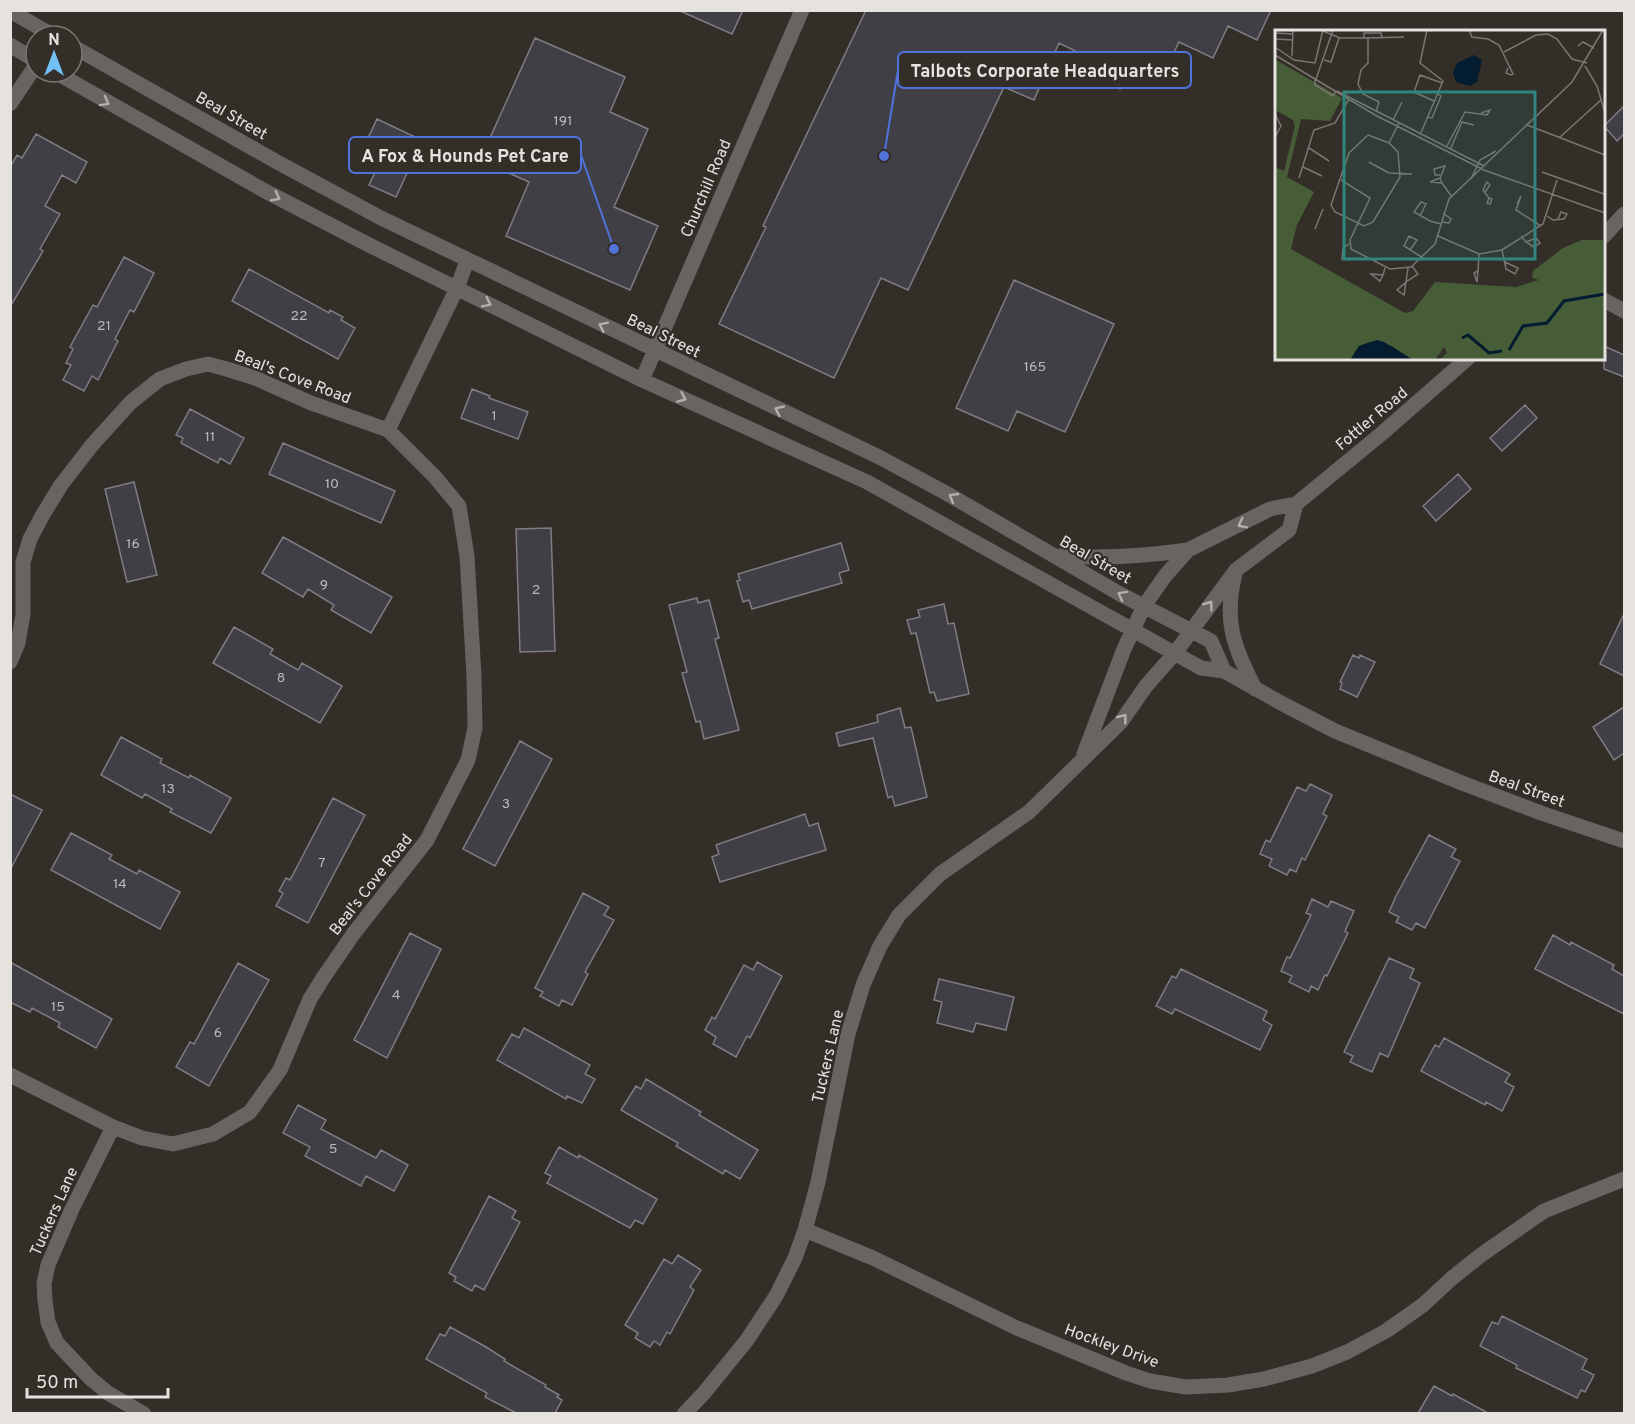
<svg xmlns="http://www.w3.org/2000/svg" width="1635" height="1424" font-family="Overpass,sans-serif">
<style>
.building{fill:#403f46;stroke:#7e7c84;stroke-width:1.5}
.lines{fill:none;stroke-linecap:round;stroke-linejoin:round}
.minor{stroke:#686462;stroke-width:15}
.oneway{stroke:#b4b0ad}
.labels{text-anchor:middle;stroke-width:4.5;stroke-linejoin:round;paint-order:stroke}
.number-label{font-size:14px;fill:#bcbab9}
.street-label{font-size:16px;fill:#e6e3df;stroke:#332e28}
.inset-river{fill:none;stroke:#031c30;stroke-width:3}
.inset-road{fill:none;stroke:#7b7671;stroke-width:1.5}
.view{fill:#2f867f;fill-opacity:0.15;stroke:#2f867f;stroke-width:3}
.inset-edge{fill:none;stroke:#e6e3df;stroke-width:3}
.leader{fill:none;stroke:#4f73da;stroke-width:2}
.callout-dot{fill:#4f73da;stroke:#332e28;stroke-width:2}
.callout{fill:#332e28;stroke:#4f73da;stroke-width:2}
.callout-label{font-size:18px;text-anchor:middle;font-weight:bold;fill:#e6e3df}
</style>
<rect width="100%" height="100%" fill="#332e28"/>
<path class="building" d="M678 10H743L732 34Z
M866 10H1271L1257 40 1228 26 1213 58 1179 42 1164 73 1134 59 1120 89 1088 74 1094 60 1059 43 1034 100 1004 87 908 290 881 278 834 378 719 324 766 227 763 226Z
M535 38 625 77 610 112 648 129 614 207 658 226 630 290 506 236 529 182 480 160Z
M1624 106V134L1617 141 1604 126Z
M377 119 428 143 415 172 409 169 396 197 369 185 388 145 369 136Z
M36 134 87 162 76 183 62 175 45 206 60 214 40 249 43 251 10 307V167L17 155 22 158Z
M124 257 154 273 134 312 130 310 115 339 118 341 98 380 92 376 84 391 63 380 71 365 66 363 73 349 70 347 93 305 97 307Z
M249 269 329 313 330 310 343 317 341 320 355 328 338 359 232 301Z
M1014 280 1114 324 1065 432 1017 411 1008 431 956 408Z
M1604 346 1624 355V377L1604 369Z
M472 389 490 396 489 398 528 412 518 439 461 418Z
M1525 405 1537 418 1502 451 1490 438Z
M190 409 244 438 230 464 220 458 218 463 181 443 183 438 176 435Z
M283 443 395 491 381 523 269 474Z
M1458 474 1471 489 1436 521 1423 506Z
M134 482 157 575 127 582 105 489Z
M551 528 555 651 520 652 516 529Z
M283 537 392 597 371 633 331 610 334 605 308 589 303 597 262 573Z
M841 543 849 570 839 573 842 583 752 609 749 600 743 602 737 581 740 580 738 574Z
M697 598 698 603 709 600 719 638 715 639 739 730 704 739 700 721 696 722 682 673 687 672 669 605Z
M944 604 948 624 954 623 969 694 937 701 934 692 930 693 916 633 911 634 907 620 920 617 918 610Z
M1624 614V676L1600 664Z
M234 627 273 649 270 654 298 670 302 663 342 686 320 723 213 663Z
M1353 655 1359 658 1360 655 1375 662 1357 697 1340 689 1342 683 1340 682Z
M1624 707V753L1614 760 1593 727Z
M900 708 905 728 911 727 927 797 895 806 892 796 888 798 873 738 839 746 836 733 878 722 877 715Z
M121 737 162 759 160 763 189 778 190 775 231 798 211 833 170 812 172 809 145 794 142 798 101 775Z
M520 741 552 759 495 866 463 849Z
M1310 784 1332 795 1323 814 1327 816 1305 860 1302 858 1296 872 1290 869 1287 875 1269 866 1272 859 1260 854 1266 840 1270 842 1297 787 1306 791Z
M10 794 42 810 10 870Z
M333 798 365 815 308 923 276 906 283 893 279 891 286 878 290 880Z
M805 814 809 826 818 823 826 850 720 882 712 857 719 854 716 845Z
M71 833 112 855 109 859 137 874 139 870 180 892 160 929 51 870Z
M1429 835 1456 849 1451 857 1460 861 1425 928 1416 923 1412 930 1396 922 1399 917 1389 912 1396 896Z
M583 893 609 907 604 915 614 920 585 972 588 974 572 1005 562 1000 559 1006 540 996 543 992 535 988Z
M1312 899 1328 907 1331 901 1354 911 1345 931 1348 933 1327 976 1325 975 1318 990 1311 986 1309 992 1289 982 1292 976 1281 971 1287 957 1290 958 1311 915 1306 913Z
M410 933 441 949 387 1058 354 1040Z
M1553 935 1570 945 1571 942 1614 965 1612 969 1624 976V1014L1535 969Z
M1389 958 1414 969 1410 978 1420 983 1388 1057 1380 1053 1372 1072 1350 1062 1353 1056 1344 1052Z
M10 962 112 1019 96 1048 58 1027 60 1023 32 1008 30 1012 10 1002Z
M757 962 782 976 750 1038 747 1036 736 1057 713 1044 716 1037 705 1030 712 1017 715 1019 744 965 753 970Z
M238 963 269 980 209 1086 176 1067 190 1042 194 1044Z
M1181 969 1267 1011 1263 1020 1272 1025 1260 1050 1175 1009 1172 1014 1156 1006 1172 976 1176 978Z
M939 979 1014 997 1006 1030 976 1023 973 1032 937 1023 942 1002 934 1000Z
M524 1028 590 1065 585 1074 595 1079 582 1103 567 1096 566 1099 497 1060 512 1034 519 1038Z
M1444 1038 1510 1074 1505 1082 1514 1087 1502 1111 1486 1102 1485 1105 1421 1071 1435 1045 1439 1047Z
M646 1079 701 1112 699 1115 758 1150 740 1179 725 1170 723 1174 676 1146 678 1143 621 1110 636 1086 641 1089Z
M298 1105 326 1120 321 1129 376 1158 381 1150 408 1165 394 1191 366 1176 361 1186 305 1156 310 1147 283 1133Z
M559 1147 578 1158 579 1155 657 1199 643 1224 635 1220 630 1228 547 1183 551 1176 545 1173Z
M489 1196 516 1211 512 1218 520 1222 484 1290 475 1285 472 1291 454 1281 456 1277 449 1273Z
M678 1255 701 1270 690 1287 694 1290 670 1334 667 1332 660 1345 654 1341 650 1347 635 1338 638 1333 625 1325 664 1259 672 1264Z
M1502 1316 1587 1359 1582 1369 1594 1375 1585 1392 1581 1390 1577 1398 1516 1368 1517 1365 1480 1346 1492 1322 1498 1324Z
M450 1327 486 1347 505 1359 504 1361 546 1385 545 1387 559 1395 557 1397 562 1400 555 1413H516L485 1397 487 1393 426 1359 440 1334 445 1336Z
M1434 1386 1452 1396 1453 1394 1488 1413H1418Z"/>
<g class="lines">
<path class="minor" d="M10 11 54 36
M10 45 36 61
M72 46 277 162 381 218 879 457 946 493 1120 594 1211 641 1224 671
M55 72 265 191 371 246 642 380 867 482 1201 668 1224 671 1281 703 1335 731 1462 783 1544 814 1624 841
M10 104 36 65
M1604 236 1624 214
M1604 300 1624 311
M642 380 802 10
M388 430 457 288 467 261
M1060 556C1103 559 1145 556 1188 550
M1235 574C1223 622 1234 646 1255 689
M10 662 18 643 23 614V562L30 539 42 516 61 485 92 445 131 402 160 379 186 369 208 364 230 370 255 378 311 403 388 430 435 477 459 506 467 556 474 676 475 728 468 760 427 840 354 933 323 978 310 999 280 1070 250 1112 213 1134 173 1144 142 1138 113 1127 10 1075
M1084 754 1124 649 1144 606 1165 576 1188 550 1270 509 1296 504 1380 435 1468 358
M113 1127 72 1209 48 1265 44 1283 45 1301 48 1322 57 1343 91 1379 108 1393 144 1414
M805 1230 873 1258 1017 1328 1126 1373 1150 1381 1186 1387 1228 1385 1264 1379 1312 1366 1347 1352 1386 1331 1423 1305 1452 1278 1481 1255 1544 1211 1624 1179
M684 1414 704 1393 747 1340 776 1296 795 1258 805 1230 818 1182 848 1034 863 985 880 946 899 915 940 874 1029 812 1121 722 1146 686 1175 653 1236 570 1289 530 1296 504"/>
</g>
<defs><path id="oneway-chevron" d="M-2-3.5L2.5 0L-2 3.5" fill="none" stroke-width="1.6" stroke-linecap="round" stroke-linejoin="round" transform="scale(1.5)"/></defs>
<g class="oneway">
<use href="#oneway-chevron" transform="translate(105 102) rotate(29)"/>
<use href="#oneway-chevron" transform="translate(276 197) rotate(27)"/>
<use href="#oneway-chevron" transform="translate(487 303) rotate(26)"/>
<use href="#oneway-chevron" transform="translate(603 326) rotate(-154)"/>
<use href="#oneway-chevron" transform="translate(682 398) rotate(24)"/>
<use href="#oneway-chevron" transform="translate(779 410) rotate(-155)"/>
<use href="#oneway-chevron" transform="translate(953 497) rotate(-150)"/>
<use href="#oneway-chevron" transform="translate(1242 524) rotate(153)"/>
<use href="#oneway-chevron" transform="translate(1122 595) rotate(-151)"/>
<use href="#oneway-chevron" transform="translate(1209 605) rotate(-53)"/>
<use href="#oneway-chevron" transform="translate(1123 718) rotate(-52)"/>
</g>
<g class="labels">
<g class="number-label">
<text x="563" y="125">191</text>
<text x="299" y="320">22</text>
<text x="104" y="330">21</text>
<text x="1035" y="371">165</text>
<text x="494" y="420">1</text>
<text x="210" y="441">11</text>
<text x="332" y="488">10</text>
<text x="133" y="548">16</text>
<text x="324" y="589">9</text>
<text x="536" y="594">2</text>
<text x="281" y="682">8</text>
<text x="168" y="793">13</text>
<text x="506" y="808">3</text>
<text x="322" y="867">7</text>
<text x="120" y="888">14</text>
<text x="396" y="999">4</text>
<text x="58" y="1011">15</text>
<text x="218" y="1037">6</text>
<text x="333" y="1153">5</text>
</g>
<g class="street-label">
<text transform="translate(232 115) rotate(30)" y="6">Beal Street</text>
<text transform="translate(705 188) rotate(-67)" y="6">Churchill Road</text>
<text transform="translate(664 335) rotate(26)" y="6">Beal Street</text>
<text transform="translate(293 376) rotate(21)" y="6">Beal's Cove Road</text>
<text transform="translate(1371 418) rotate(-40)" y="6">Fottler Road</text>
<text transform="translate(1096 559) rotate(30)" y="6">Beal Street</text>
<text transform="translate(1527 788) rotate(20)" y="6">Beal Street</text>
<text transform="translate(370 884) rotate(-52)" y="6">Beal's Cove Road</text>
<text transform="translate(827 1056) rotate(-77)" y="6">Tuckers Lane</text>
<text transform="translate(53 1211) rotate(-66)" y="6">Tuckers Lane</text>
<text transform="translate(1112 1345) rotate(20)" y="6">Hockley Drive</text>
</g>
</g>
<g transform="translate(1275 30)">
<rect width="330" height="330" fill="#332e28"/>
<path d="M1 30 67 68 55 91 26 89 12 147 39 162 22 195 16 219 130 283 138 281 160 252 241 257 264 250 257 248 258 241 288 218 307 210H328L330 330H164L172 323 169 317 160 330H138L117 316 94 312 84 316 75 330H0V137L9 141 20 96 18 90 0 80Z" fill="#475d38"/>
<path d="M199 25 207 30 202 52 195 56 181 52 178 43 182 33ZM102 310 109 312 138 330H75L84 316Z" fill="#031c30"/>
<path class="inset-river" d="M187 308 193 305 214 323 227 321M234 320 248 296 272 293 289 271 330 264"/>
<path class="inset-road" d="M194 0 197 7 213 9 224 15 238 44 236 45 231 43 233 38M48 1 65 8H93V33L86 40 83 54 88 64 104 72 101 82M0 3 18 4M89 8V3H106L107 8M93 8 129 7M0 9 18 10M303 16 308 12 319 18M0 17 19 30 40 33 48 0M229 22 261 5 273 4 282 9 297 29 312 33M0 25 100 85 209 140 330 183M17 26 18 0M49 30 56 32 64 8M310 36 322 56 330 83M40 49V55L58 66 61 61M41 49 58 0M62 61 209 136M159 71 139 62 145 45 167 53M0 84 6 96 0 107M152 87 157 88 166 66 163 64M118 90 127 72M252 95 330 125M93 105 114 113 123 122 125 147 98 192 89 196 60 182 56 175 74 123ZM145 105 168 51 145 33 152 0M284 108 327 69M114 113 124 93M172 116 190 82 212 85 215 80 206 83M34 118 54 131M176 118 187 92 199 95M94 132 114 143 137 144M28 137 47 146M267 142 329 164M165 145H160L159 139 170 136 165 148M24 148 39 100 60 93 74 69M196 149 205 130 221 121M66 150 95 168 75 210 76 219 115 239 136 237 160 214 174 169 297 52 328 0M167 153 165 148 155 152 167 153 177 167M210 162 215 155 212 152 208 160 214 168 217 169 215 174 212 173 214 168M242 174 246 166 241 180 266 196M145 186 151 174 146 172 139 182 148 187 155 191 166 194M272 186 278 190 289 189 292 184 286 182 283 189M167 192 174 193 176 189 168 183M40 199 48 179M163 206 204 224 227 220 268 194 282 150M246 206 251 212 259 217 265 213 261 208 251 212M135 220 142 210 134 206 129 216 148 228M227 220 231 239 240 244 243 238 230 232M67 230 68 218 74 214M133 238 131 252 122 260 129 265 131 252 143 244 137 236M203 241 202 252 199 243 203 241 204 224M108 245 96 244 105 251 108 245 110 238"/>
<path class="view" d="M69 62H260V229H69Z"/>
<rect width="330" height="330" class="inset-edge"/>
</g>
<path class="leader" d="M884 156L898 70M614 249L581 155"/>
<g class="callout-dot">
<circle cx="884" cy="156" r="6"/>
<circle cx="614" cy="249" r="6"/>
</g>
<g class="callout">
<rect x="898" y="52" width="293" height="36" rx="6"/>
<rect x="349" y="137" width="232" height="36" rx="6"/>
</g>
<g class="callout-label">
<text x="1045" y="77">Talbots Corporate Headquarters</text>
<text x="465" y="162">A Fox &amp; Hounds Pet Care</text>
</g>
<rect width="1635" height="1424" fill="none" stroke="#e6e3df" stroke-width="24"/>
<g transform="translate(54 54)"><circle r="28" fill="#332e28" stroke="#7b7671" stroke-width="1.5"/>
<path d="M0-4.5L10 22L0 15L-10 22Z" fill="#72c1f5"/>
<text y="-9" font-size="16" font-weight="bold" text-anchor="middle" fill="#e6e3df">N</text>
</g>
<path d="M27 1388v9h141v-9" fill="none" stroke="#e6e3df" stroke-width="3"/>
<text x="36" y="1388" font-size="18" fill="#e6e3df" stroke="#332e28" stroke-width="4.5" paint-order="stroke">50 m</text>
</svg>
